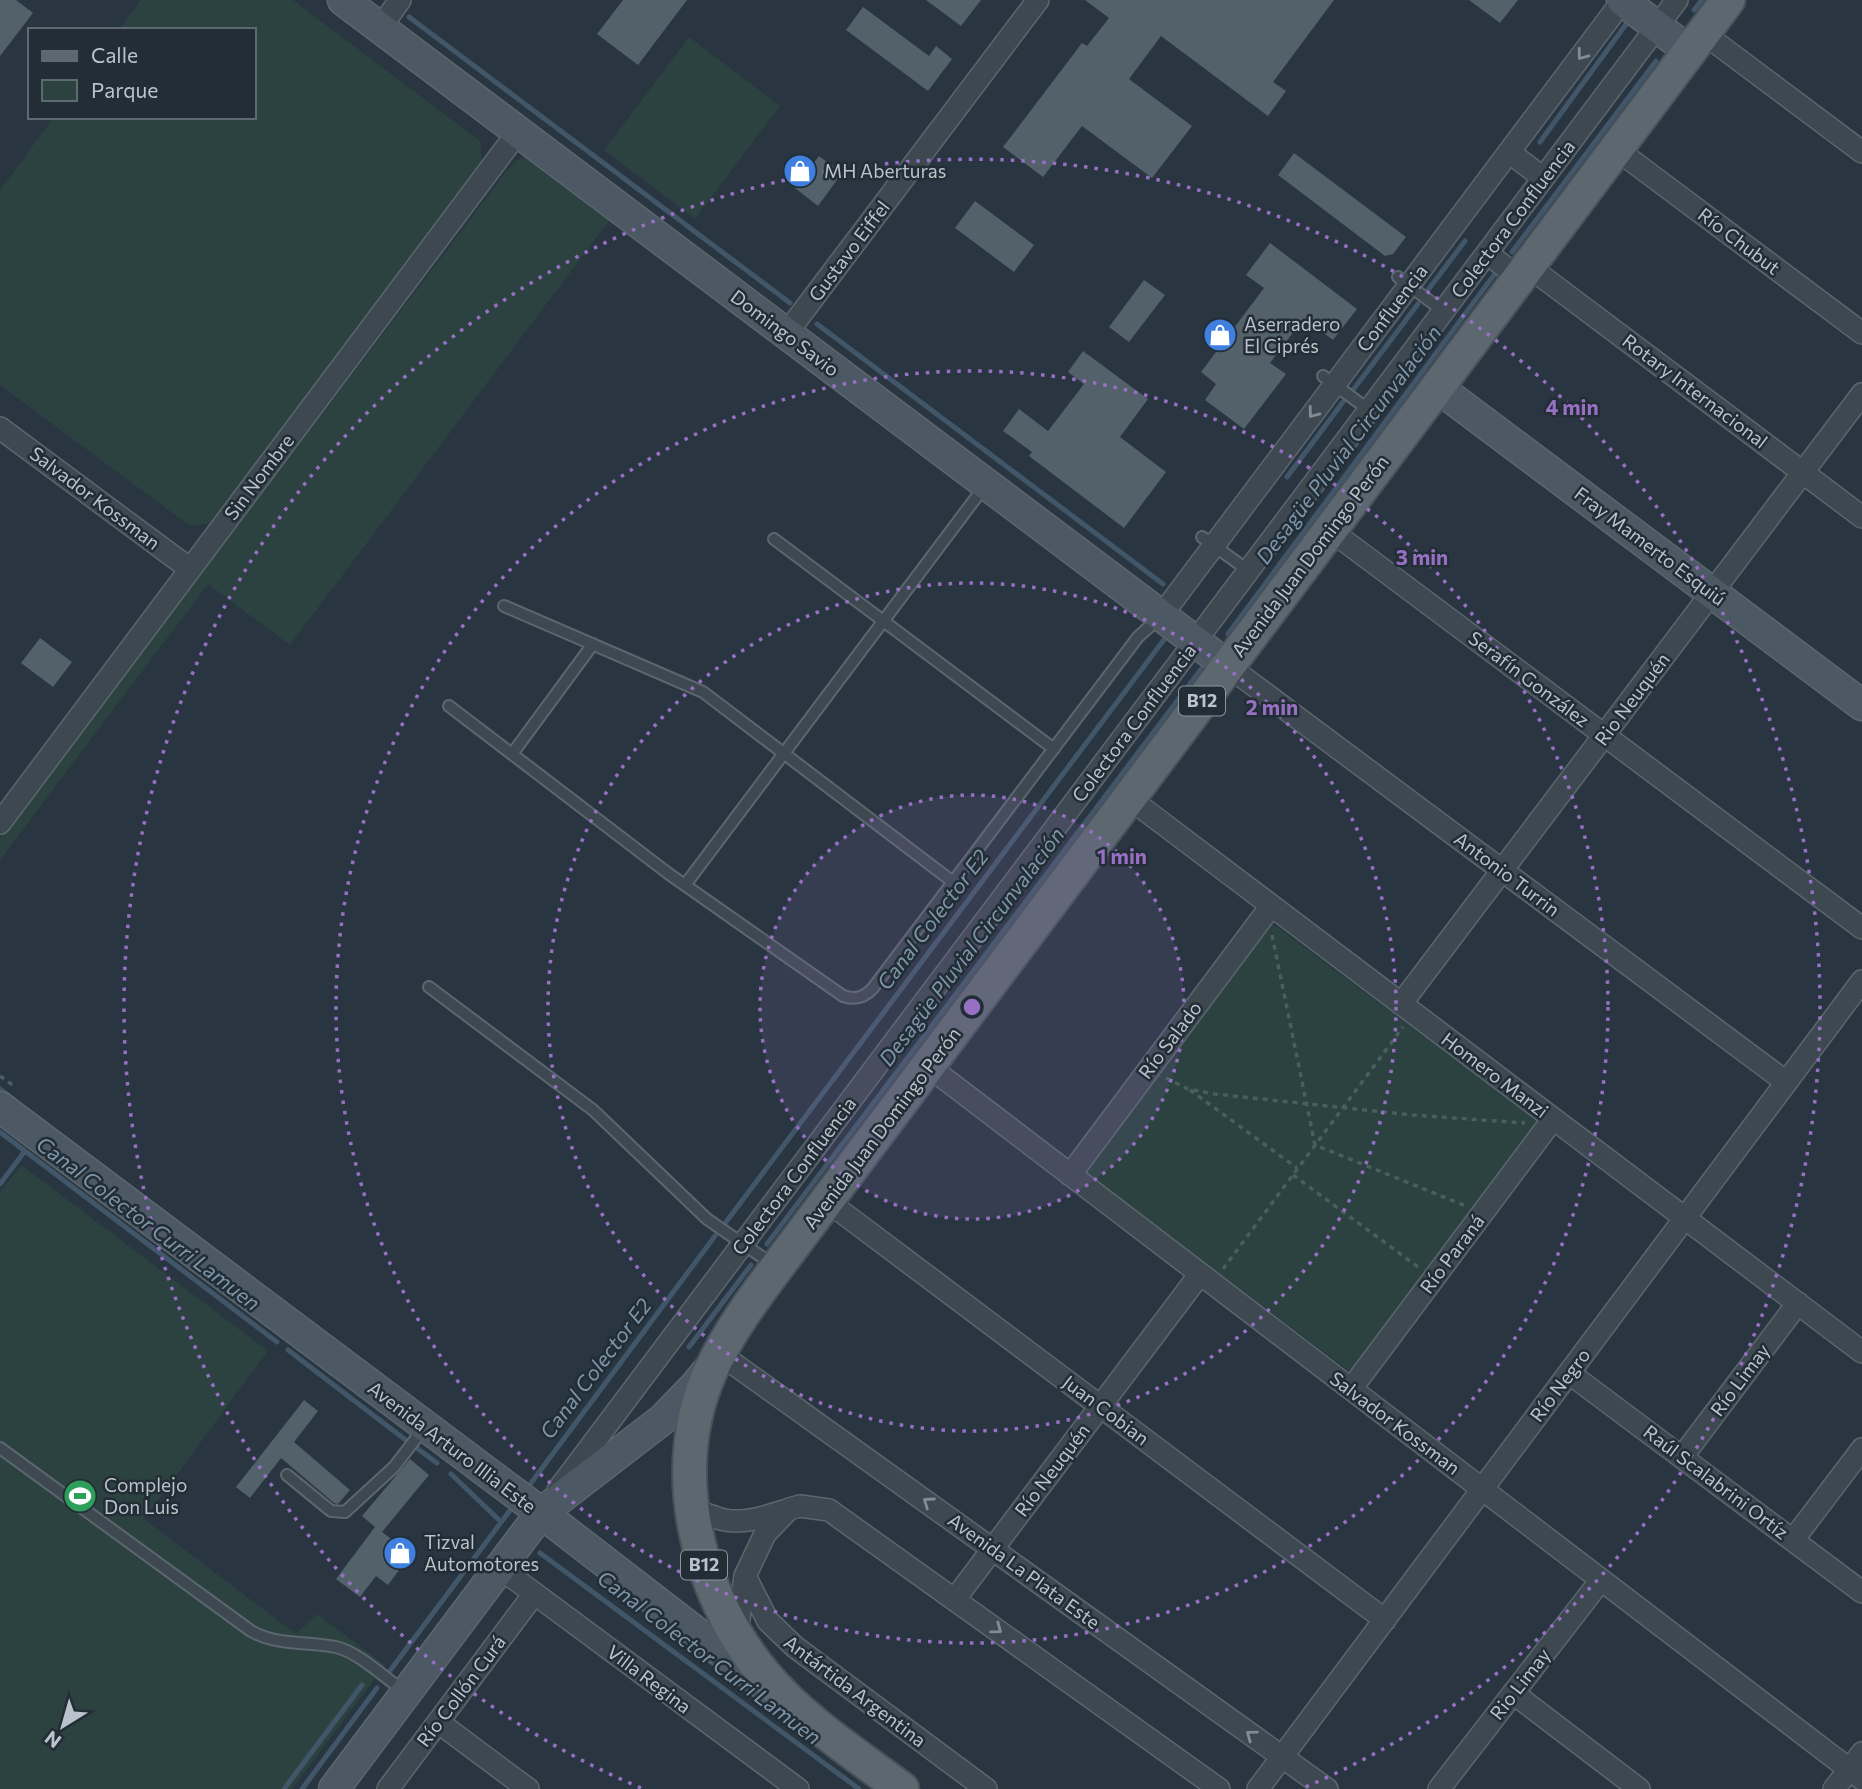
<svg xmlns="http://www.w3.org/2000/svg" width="1862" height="1789" font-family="Commissioner,sans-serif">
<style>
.green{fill:#2b4241}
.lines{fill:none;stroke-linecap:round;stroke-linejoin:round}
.stream{stroke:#415668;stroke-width:5}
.building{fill:#53616b}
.lane-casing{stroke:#5b666e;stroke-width:14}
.street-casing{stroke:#5b666e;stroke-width:24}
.secondary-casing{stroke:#5b666e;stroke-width:33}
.primary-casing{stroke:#47515a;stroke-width:37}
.path{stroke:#4a5e5e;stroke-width:3.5;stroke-dasharray:5 5;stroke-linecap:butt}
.lane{stroke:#3d4851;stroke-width:10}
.street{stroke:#3d4851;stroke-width:21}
.secondary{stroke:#4c5863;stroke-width:30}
.primary{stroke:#5c6770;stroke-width:33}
.oneway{stroke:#828c94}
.ring{fill:none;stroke:#9770c4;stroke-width:3.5;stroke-dasharray:3.5 7}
.labels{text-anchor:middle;stroke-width:5;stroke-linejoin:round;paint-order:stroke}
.shield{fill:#222d36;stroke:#8c969e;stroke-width:2}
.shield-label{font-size:18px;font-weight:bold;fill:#bac3cb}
.poi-label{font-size:19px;fill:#bac3cb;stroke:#222d36;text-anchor:start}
.street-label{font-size:19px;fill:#bac3cb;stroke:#222d36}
.water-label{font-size:21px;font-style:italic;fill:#7e96aa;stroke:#222d36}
.centre{fill:#9770c4;stroke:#222d36;stroke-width:3.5}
.ring-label{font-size:21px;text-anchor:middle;font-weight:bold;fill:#9770c4;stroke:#222d36;stroke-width:5;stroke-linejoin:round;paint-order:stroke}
</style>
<rect width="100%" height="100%" fill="#293641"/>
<path class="green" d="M141 0H293L480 141 482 160 211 523 190 526 0 385V190L54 117H254V30H119Z
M689 37 780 106 695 219 604 150Z
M525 157H533L614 214 290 645 208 584 0 860V838L506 172 517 160Z
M1269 921 1538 1121 1351 1372 1083 1171Z
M21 1165 268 1351 144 1519 296 1634 317 1614 385 1665 292 1789H0V1192Z"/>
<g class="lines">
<path class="stream" d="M1694 10 1702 0
M409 17 790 303
M1540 142 1627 23
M1512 252 1656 61
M1428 290 1465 241
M817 324 1163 584
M1353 390 1418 304
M1287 477 1343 402
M1228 634 1494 275
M0 1089 13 1099
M0 1132 277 1342
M0 1184 25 1151
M726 1222 1166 637
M767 1244 1202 668
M689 1347 751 1265
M288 1350 407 1441
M418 1449 437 1463
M451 1474 498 1519
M528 1487 715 1236
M540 1553 859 1789
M389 1672 514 1505
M284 1789 362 1685
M302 1789 377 1688"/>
</g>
<path class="building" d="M0 0H16L33 13 0 56Z
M623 0H687L638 65 597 34Z
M926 0H981L961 26Z
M1085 0H1334L1273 82 1286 91 1268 116 1161 36 1129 79 1192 126 1152 178 1082 126 1043 177 1003 147 1082 43 1087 46 1109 18Z
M1469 0H1518L1500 23Z
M863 7 929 56 936 46 952 59 928 91 846 30Z
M1294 153 1406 237 1393 254 1385 256 1278 175Z
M819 156 842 173 818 206 795 188Z
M975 201 1034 245 1014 272 955 228Z
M1270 243 1357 309 1333 340 1304 318 1270 363 1286 374 1244 429 1205 400 1216 384 1201 372 1264 288 1246 275Z
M1144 280 1165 295 1129 342 1109 327Z
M1083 351 1148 399 1120 437 1166 472 1124 528 1029 456 1032 452 1003 431 1019 409 1048 431 1084 384 1068 372Z
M40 638 72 662 53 687 21 663Z
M304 1400 318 1411 294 1442 350 1490 338 1504 334 1503 281 1458 250 1498 236 1487Z
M410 1459 429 1475 382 1532 411 1554 388 1585 376 1576 360 1597 336 1579 375 1527 362 1516Z"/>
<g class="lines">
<defs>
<path id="lane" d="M1398 277 1443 311
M1323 376 1369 410
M1202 537 1249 571
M774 539 1054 749
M504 606 703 692 953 882
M449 706 669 874 843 996C855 1000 864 998 873 988L1138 637 1159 618
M512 754 593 644
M685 885 984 487
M429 987 593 1110 707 1219 775 1266
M0 1448 251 1631C277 1646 307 1641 336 1647 358 1652 385 1678 404 1691
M287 1475 331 1511 345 1512 394 1467 424 1428"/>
<path id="street" d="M380 28 400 0
M1703 33 1862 152
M1616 149 1862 333
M1509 152 1543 178
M1487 253 1519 278
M1528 266 1862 517
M786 334 1038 0
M0 428 190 569
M1330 530 1862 928
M1161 616 1623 0
M1228 666 1786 1082
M1129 798 1862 1352
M0 823 518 132
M1401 1004 1862 394
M928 1066 1862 1779
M1070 1175 1271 906
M827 1201 1385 1620
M720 1354 1327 1789
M1569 1373 1862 1592
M1351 1389 1553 1119
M1682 1457 1798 1303
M558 1490 1677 0
M692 1510C704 1512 714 1518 725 1520 746 1524 767 1516 787 1510
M1793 1540 1862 1449
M500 1568 798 1789
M745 1576 768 1621 795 1647 986 1789
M955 1599 1200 1274
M737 1633 745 1576 765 1534 789 1509 800 1506 829 1510 1219 1789
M1513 1693 1639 1789
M438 1722 528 1789
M388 1789 534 1594
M1258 1789 1862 981
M1439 1789 1601 1580
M1834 1789 1862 1753"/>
<path id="secondary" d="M343 0 1228 666
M1622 0 1689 51
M1437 387 1862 705
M0 1107 548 1518 767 1687
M334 1789 541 1513 663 1419 695 1386 709 1369"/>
<path id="primary" d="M902 1789C854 1753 802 1720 764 1674 696 1592 666 1469 711 1370 728 1333 753 1299 777 1267L1728 0"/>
</defs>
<use href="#lane" class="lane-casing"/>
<use href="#street" class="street-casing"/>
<use href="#secondary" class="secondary-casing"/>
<use href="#primary" class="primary-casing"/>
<path class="path" d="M1272 935 1315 1145 1466 1206
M0 1076 14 1086
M1166 1078 1188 1089 1215 1094 1412 1115 1525 1123
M1190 1090 1297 1168
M1293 1175 1418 1267
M1223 1269 1403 1027"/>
<use href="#lane" class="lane"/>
<use href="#street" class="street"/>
<use href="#secondary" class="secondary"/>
<use href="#primary" class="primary"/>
</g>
<defs><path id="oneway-chevron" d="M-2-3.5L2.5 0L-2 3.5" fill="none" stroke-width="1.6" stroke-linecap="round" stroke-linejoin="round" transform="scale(1.75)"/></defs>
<g class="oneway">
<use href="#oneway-chevron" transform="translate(1582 55) rotate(127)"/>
<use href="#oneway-chevron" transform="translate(1313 413) rotate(127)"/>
<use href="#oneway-chevron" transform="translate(928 1502) rotate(-145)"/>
<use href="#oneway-chevron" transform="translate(997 1629) rotate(36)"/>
<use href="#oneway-chevron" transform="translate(1251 1735) rotate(-144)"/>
</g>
<circle cx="972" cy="1007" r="212" fill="#9770c4" fill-opacity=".12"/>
<g class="ring">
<circle cx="972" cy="1007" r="212"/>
<circle cx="972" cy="1007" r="424"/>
<circle cx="972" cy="1007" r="636"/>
<path d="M641 1788A848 848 0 1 1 1303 1788"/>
</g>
<defs>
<symbol id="shop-disc" viewBox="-11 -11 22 22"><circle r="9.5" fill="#3f7fe0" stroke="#222d36"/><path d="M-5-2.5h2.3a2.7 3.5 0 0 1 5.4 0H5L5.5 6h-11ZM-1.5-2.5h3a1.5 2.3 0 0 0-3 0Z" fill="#fff"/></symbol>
<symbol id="stadium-disc" viewBox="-11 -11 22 22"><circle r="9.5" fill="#2e9e5b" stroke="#222d36"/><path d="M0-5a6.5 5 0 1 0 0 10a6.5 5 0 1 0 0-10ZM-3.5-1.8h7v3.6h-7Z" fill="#fff"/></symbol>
</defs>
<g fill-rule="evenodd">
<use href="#shop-disc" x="781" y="152" width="38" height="38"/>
<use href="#shop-disc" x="1201" y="316" width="38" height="38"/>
<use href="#stadium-disc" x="61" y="1477" width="38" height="38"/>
<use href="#shop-disc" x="381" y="1534" width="38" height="38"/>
</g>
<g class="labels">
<g class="shield">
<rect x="1179" y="686.5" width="46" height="29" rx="5"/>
<rect x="681" y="1550.5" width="46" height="29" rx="5"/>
</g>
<g class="shield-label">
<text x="1202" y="707">B12</text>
<text x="704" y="1571">B12</text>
</g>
<g class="poi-label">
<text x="824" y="178">MH Aberturas</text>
<text x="1244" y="331">Aserradero<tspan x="1244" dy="22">El Ciprés</tspan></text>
<text x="104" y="1492">Complejo<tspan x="104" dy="22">Don Luis</tspan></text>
<text x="424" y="1549">Tizval<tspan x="424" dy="22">Automotores</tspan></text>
</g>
<g class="street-label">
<text transform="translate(1513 219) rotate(-53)" y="7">Colectora Confluencia</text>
<text transform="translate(1739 241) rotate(37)" y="7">Río Chubut</text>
<text transform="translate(849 251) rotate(-53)" y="7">Gustavo Eiffel</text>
<text transform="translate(1392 308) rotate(-53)" y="7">Confluencia</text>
<text transform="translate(785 333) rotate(37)" y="7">Domingo Savio</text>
<text transform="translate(1695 391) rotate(37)" y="7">Rotary Internacional</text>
<text transform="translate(259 477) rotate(-53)" y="7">Sin Nombre</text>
<text transform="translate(95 498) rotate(37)" y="7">Salvador Kossman</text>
<text transform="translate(1650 546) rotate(37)" y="7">Fray Mamerto Esquiú</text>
<text transform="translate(1310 556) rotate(-53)" y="7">Avenida Juan Domingo Perón</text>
<text transform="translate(1529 679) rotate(37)" y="7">Serafín González</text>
<text transform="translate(1632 699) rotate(-53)" y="7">Rio Neuquén</text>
<text transform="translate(1134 723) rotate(-53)" y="7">Colectora Confluencia</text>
<text transform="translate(1507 874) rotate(37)" y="7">Antonio Turrin</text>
<text transform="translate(1170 1040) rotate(-53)" y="7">Río Salado</text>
<text transform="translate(1495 1075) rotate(37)" y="7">Homero Manzi</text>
<text transform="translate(882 1128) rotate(-53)" y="7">Avenida Juan Domingo Perón</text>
<text transform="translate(794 1176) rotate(-53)" y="7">Colectora Confluencia</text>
<text transform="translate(1452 1254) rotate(-53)" y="7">Río Paraná</text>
<text transform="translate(1740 1380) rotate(-53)" y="7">Río Limay</text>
<text transform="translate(1560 1385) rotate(-53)" y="7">Río Negro</text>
<text transform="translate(1106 1410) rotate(37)" y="7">Juan Cobian</text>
<text transform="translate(1395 1423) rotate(37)" y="7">Salvador Kossman</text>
<text transform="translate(452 1447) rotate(37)" y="7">Avenida Arturo Illia Este</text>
<text transform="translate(1052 1470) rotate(-53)" y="7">Río Neuquén</text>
<text transform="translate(1716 1482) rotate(37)" y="7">Raúl Scalabrini Ortíz</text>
<text transform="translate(1024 1571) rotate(36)" y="7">Avenida La Plata Este</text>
<text transform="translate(649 1679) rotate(37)" y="7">Villa Regina</text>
<text transform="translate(1520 1684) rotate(-52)" y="7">Rio Limay</text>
<text transform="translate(461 1691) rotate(-53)" y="7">Río Collón Curá</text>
<text transform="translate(855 1691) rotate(37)" y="7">Antártida Argentina</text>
</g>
<g class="water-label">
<text transform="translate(1349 445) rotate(-53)" y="7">Desagüe Pluvial Circunvalación</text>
<text transform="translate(933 920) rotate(-53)" y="7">Canal Colector E2</text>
<text transform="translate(972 947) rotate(-53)" y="7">Desagüe Pluvial Circunvalación</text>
<text transform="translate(148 1224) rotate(37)" y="7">Canal Colector Curri Lamuen</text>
<text transform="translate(596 1369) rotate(-53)" y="7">Canal Colector E2</text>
<text transform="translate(709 1658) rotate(37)" y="7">Canal Colector Curri Lamuen</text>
</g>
</g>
<circle cx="972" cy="1007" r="10" class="centre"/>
<g class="ring-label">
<text x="1572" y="415">4 min</text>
<text x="1422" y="565">3 min</text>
<text x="1272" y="715">2 min</text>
<text x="1122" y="864">1 min</text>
</g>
<rect x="28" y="28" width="228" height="91" fill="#222d36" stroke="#5f6972" stroke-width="2"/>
<rect x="42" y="51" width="35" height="10" fill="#5c6770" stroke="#5f6972" stroke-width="2"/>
<text x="91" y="63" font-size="21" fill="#bac3cb">Calle</text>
<rect x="42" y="80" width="35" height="21" fill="#2b4241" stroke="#5f6972" stroke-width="2"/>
<text x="91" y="98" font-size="21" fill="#bac3cb">Parque</text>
<g transform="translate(63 1726) rotate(217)" stroke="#222d36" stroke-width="5" paint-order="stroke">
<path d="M0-5L12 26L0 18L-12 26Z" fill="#bac3cb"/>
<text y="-10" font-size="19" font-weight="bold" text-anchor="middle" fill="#bac3cb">N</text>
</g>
</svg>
